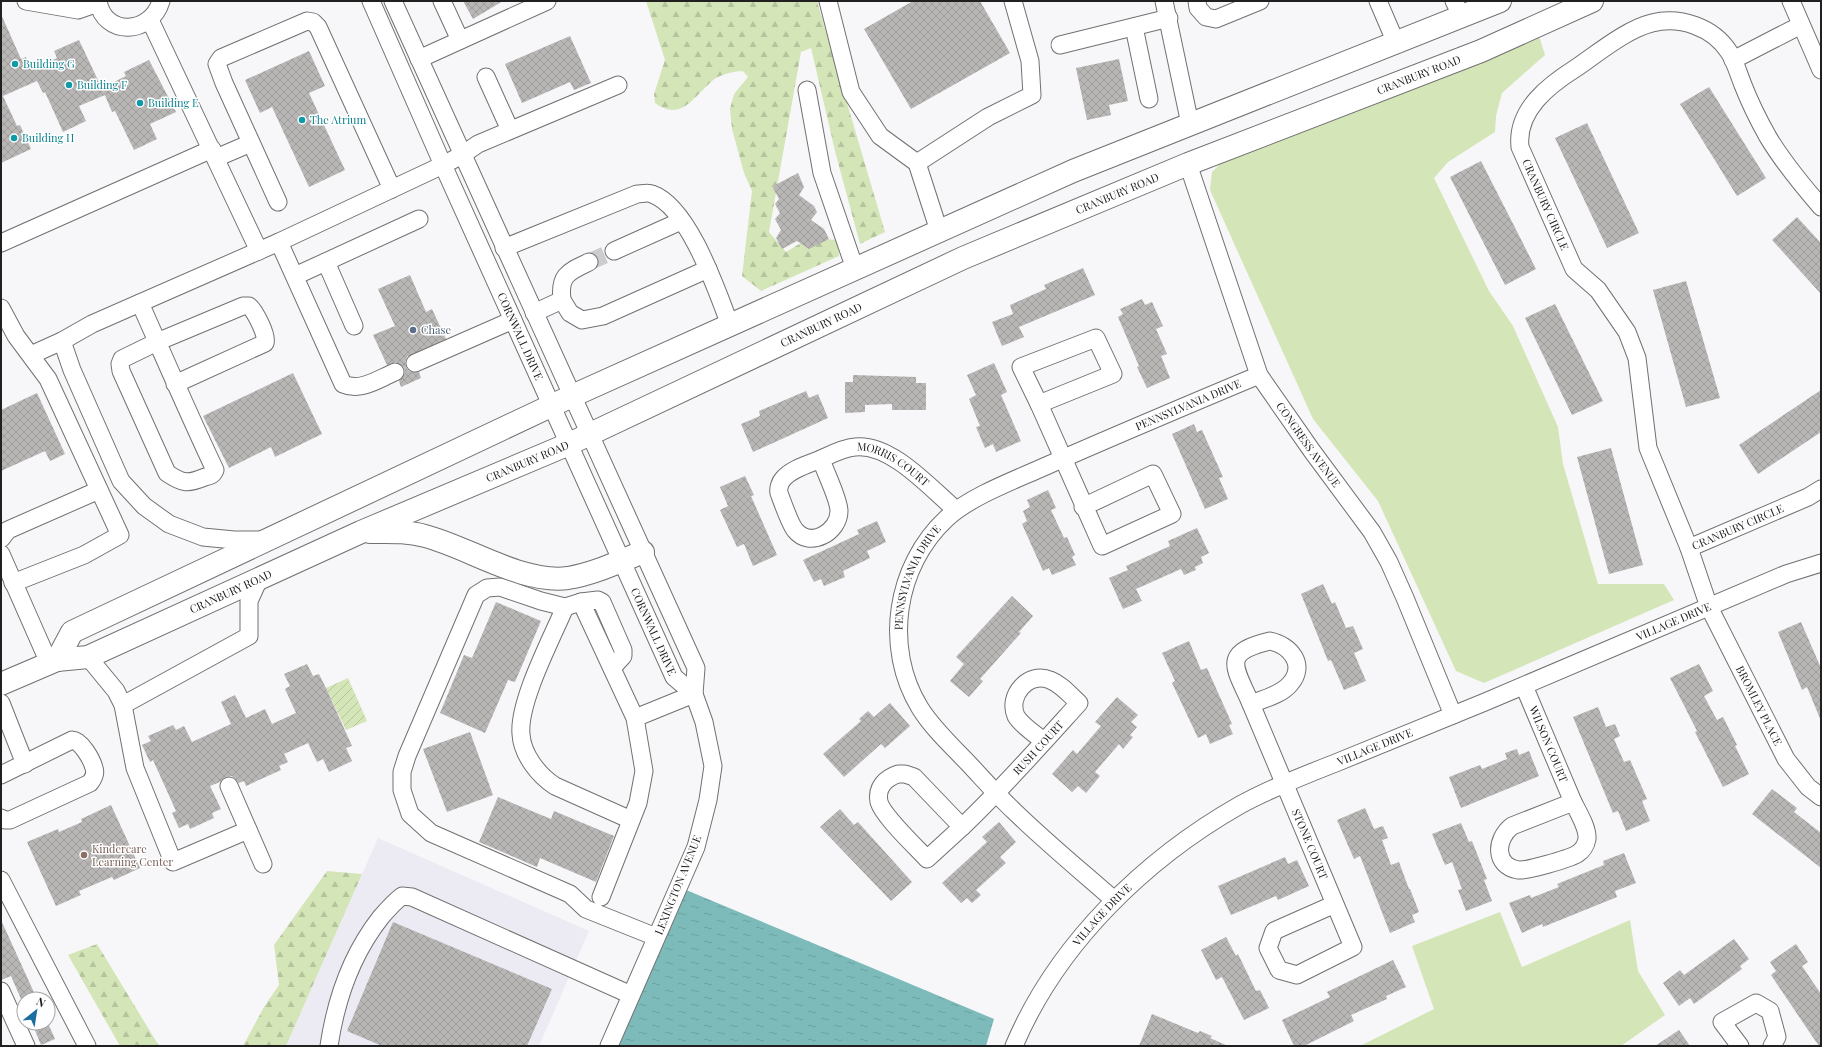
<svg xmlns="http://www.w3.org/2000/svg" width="1822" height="1047" font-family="'Playfair Display',serif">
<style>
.built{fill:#ecebf4}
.forest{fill:url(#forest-firs)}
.park{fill:#d4e5b8}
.garden{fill:url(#garden-furrows)}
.water{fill:url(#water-ripples)}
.building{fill:url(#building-cross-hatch)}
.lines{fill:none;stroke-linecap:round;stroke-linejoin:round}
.minor-tunnel{stroke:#ccccce;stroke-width:17;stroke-dasharray:17 8;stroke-linecap:butt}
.minor-casing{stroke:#717172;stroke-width:19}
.major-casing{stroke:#717172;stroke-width:24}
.minor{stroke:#fff;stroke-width:17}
.major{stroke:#fff;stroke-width:22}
.culture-dot{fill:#0f9aa8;stroke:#fff;stroke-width:1.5}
.service-dot{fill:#5c6f8a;stroke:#fff;stroke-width:1.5}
.education-dot{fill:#8d6e63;stroke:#fff;stroke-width:1.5}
.labels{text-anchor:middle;stroke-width:3;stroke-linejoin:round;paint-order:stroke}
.culture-label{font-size:11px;fill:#0d838f;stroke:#fff;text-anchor:start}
.street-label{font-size:11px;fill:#202020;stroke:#fff}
.service-label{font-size:11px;fill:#4e5e75;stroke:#fff;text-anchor:start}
.education-label{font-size:11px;fill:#785e54;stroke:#fff;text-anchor:start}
</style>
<defs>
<pattern id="forest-firs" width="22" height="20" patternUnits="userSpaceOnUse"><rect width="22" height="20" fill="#d4e5b8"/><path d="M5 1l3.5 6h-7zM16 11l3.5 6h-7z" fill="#b6c49e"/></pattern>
<pattern id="garden-furrows" width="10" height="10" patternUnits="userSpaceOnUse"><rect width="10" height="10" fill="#d4e5b8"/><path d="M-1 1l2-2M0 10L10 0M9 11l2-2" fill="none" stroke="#b6c49e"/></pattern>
<pattern id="water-ripples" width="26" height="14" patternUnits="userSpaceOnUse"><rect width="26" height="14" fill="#7dbbbb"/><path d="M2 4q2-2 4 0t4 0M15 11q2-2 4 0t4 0" fill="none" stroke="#6ca0a0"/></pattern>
<pattern id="building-cross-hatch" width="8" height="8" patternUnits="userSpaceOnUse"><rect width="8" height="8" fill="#b8b7b6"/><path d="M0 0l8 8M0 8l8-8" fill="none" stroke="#9e9d9c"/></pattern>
</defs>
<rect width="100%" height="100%" fill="#f7f7f9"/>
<path class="built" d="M378 838 589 931 539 1046H286Z"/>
<path class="forest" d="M646 1H817L885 232 860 244 836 155 811 48 801 52 769 232 786 252 809 238 838 240 839 256 761 291 742 276 752 191 744 173 732 129 730 109 734 94 748 77 743 71C735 71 723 74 716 78 696 92 683 124 655 103L654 94 665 60Z
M327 871 362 874 286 1046H243L264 1007 279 985 274 945Z
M97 944 159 1046H120L68 955Z"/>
<path class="park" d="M1539 36 1545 55 1502 93 1496 116 1495 132 1448 162 1434 178 1489 291 1513 326 1558 427 1563 464 1598 584H1664L1674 600 1484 683 1456 671 1378 501 1313 419 1210 190 1212 172 1226 158Z
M1500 912 1522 967 1630 920 1638 971 1665 1015 1621 1046H1360L1434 1009 1412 946Z"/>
<path class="garden" d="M348 678 367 721 346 730 326 688Z"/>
<path class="water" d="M679 887 994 1019 986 1046H609Z"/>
<path class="building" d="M463 1H503L473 19Z
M913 1H980L1010 53 911 109 864 29Z
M1 14 21 59 26 57 32 70 57 58 54 51 79 40 105 95 79 106 86 121 63 132 45 92 43 93 37 81 3 96 17 126 20 125 31 149 1 163Z
M570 36 591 83 574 90 570 82 522 103 505 64Z
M309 51 325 86 309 93 345 170 309 187 272 107 260 113 245 80Z
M1119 59 1128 101 1109 105 1111 115 1087 120 1076 68Z
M149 60 176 112 150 124 157 139 134 150 115 111 112 112 102 88 126 76 124 72Z
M1709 87 1766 178 1737 196 1680 104Z
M1587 123 1639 233 1607 248 1555 138Z
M1481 161 1536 269 1505 285 1450 177Z
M798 173 804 187 799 195 814 206 817 212 811 220 824 229 829 239 809 249 797 241 782 249 776 238 781 230 775 219 780 213 775 204 779 199 773 188 777 184Z
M1797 217 1821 243V294L1772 240Z
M1083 268 1095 295 1019 327 1024 337 1002 346 992 322 1013 314 1010 305 1046 289 1044 285Z
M410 275 426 312 432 309 446 339 407 357 405 362 406 367 409 371 419 372 421 378 401 387 399 381 405 373 404 368 396 362 387 365 373 335 395 326 378 289Z
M1686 281 1720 398 1686 407 1653 290Z
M1142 299 1145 305 1152 302 1163 326 1156 329 1167 354 1161 356 1170 378 1147 388 1137 367 1139 366 1118 317 1123 314 1120 309Z
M1555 304 1603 401 1572 415 1525 318Z
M994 363 1007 392 1001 395 1021 441 996 452 993 444 985 448 976 427 980 426 969 399 976 395 967 375Z
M293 373 322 434 275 457 271 447 229 468 203 416Z
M853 375 916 377V383H926V410H892V404L865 405V412L845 413V382H853Z
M1821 390V432L1758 474 1739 445Z
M806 391 809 398 818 394 828 418 753 452 741 424 760 416 759 411Z
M37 393 65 454 50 461 45 451 1 471V410Z
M1194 424 1197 432 1202 430 1223 477 1219 478 1228 499 1205 509 1172 434Z
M1611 448 1643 565 1609 574 1577 457Z
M745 476 754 495 751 496 777 555 753 566 744 544 737 547 720 510 728 506 720 487Z
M1048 490 1056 508 1051 510 1064 538 1067 537 1075 555 1072 557 1076 565 1052 575 1049 568 1043 571 1022 524 1027 521 1023 511 1030 507 1027 500Z
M877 521 886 542 867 551 870 558 843 571 845 577 824 586 821 579 814 582 803 560 859 534 857 530Z
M1197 528 1209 553 1201 557 1203 563 1195 567 1196 570 1184 575 1181 569 1136 589 1142 601 1123 609 1109 578 1128 570 1126 566 1170 546 1168 541Z
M1323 584 1332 604 1335 602 1346 628 1353 626 1363 649 1354 653 1366 681 1344 690 1331 660 1328 661 1301 594Z
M1012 596 1033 616 1019 632 1021 633 980 679 983 681 969 697 950 681 964 664 956 657Z
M496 602 541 621 515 682 508 680 485 733 440 713 464 655 472 658Z
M1801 622 1821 668V721L1807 687 1802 690 1778 632Z
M1189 641 1201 670 1207 668 1232 724 1229 725 1233 734 1210 744 1206 734 1198 738 1172 683 1175 681 1162 653Z
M307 664 313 676 319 674 326 688 352 746 346 748 352 761 329 772 323 759 317 762 308 743 284 754 288 762 279 766 281 770 246 786 244 781 239 783 232 776 225 777 220 782 210 786 221 809 212 813 214 818 190 829 188 824 179 828 172 813 176 811 153 760 150 762 142 745 151 741 148 736 173 725 176 730 184 726 192 742 231 724 221 702 235 695 246 718 265 709 272 724 296 713 285 689 290 686 284 674Z
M1699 664 1713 691 1704 696 1717 720 1723 717 1737 745 1735 746 1749 774 1723 787 1695 732 1697 731 1670 678Z
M1117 697 1138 715 1131 722 1137 727 1130 735 1133 737 1123 749 1119 744 1095 772 1100 776 1086 793 1078 786 1072 792 1052 774 1073 750 1077 754 1101 726 1095 722Z
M890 703 910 726 885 748 881 744 844 777 823 754 861 721 859 719 868 711 874 717Z
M1598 707 1606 727 1615 724 1620 736 1614 739 1624 762 1630 760 1647 799 1642 801 1650 821 1626 831 1618 811 1613 813 1573 717Z
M470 732 493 795 447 812 423 749Z
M1517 749 1519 755 1529 751 1539 776 1461 808 1449 777 1480 765 1482 769 1507 759 1505 753Z
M1772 789 1797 808 1794 812 1821 833V868L1752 814Z
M498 797 551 819 554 811 614 836 596 882 540 858 537 867 479 842Z
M111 805 140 868 114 880 112 877 79 891 81 895 56 906 27 842 58 829 59 832 82 822 81 819Z
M1365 808 1374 829 1383 826 1388 838 1382 840 1391 865 1399 862 1409 889H1410L1419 912 1412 915 1415 922 1390 933 1360 856 1354 859 1337 820Z
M840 809 854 825 858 822 912 882 891 901 820 827Z
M999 822 1016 842 1000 857 1006 863 976 890 981 895 972 903 967 898 961 903 942 883 987 842 982 837Z
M1461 823 1469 842 1472 841 1487 879 1484 880 1492 901 1466 911 1458 890 1462 889 1452 862 1445 865 1432 834Z
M1624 853 1636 883 1615 891 1617 897 1543 927 1542 924 1522 933 1509 903 1530 895 1531 898 1559 887 1557 884 1604 865 1603 861Z
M1285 857 1288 864 1297 860 1309 886 1278 900 1276 896 1231 915 1218 886Z
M1 920 37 999H21L11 976 1 980Z
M393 922 552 989 527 1046H382L347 1031Z
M1226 937 1236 956 1238 954 1256 991 1260 990 1269 1008 1244 1020 1222 977 1216 980 1201 950Z
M1734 939 1749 959 1740 966 1742 969 1694 1004 1690 998 1679 1006 1663 983 1680 970 1684 975Z
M1796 944 1808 962 1802 966 1821 994V1046H1819L1808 1030 1771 975 1776 971 1770 962Z
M1393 960 1406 987 1386 996 1387 999 1351 1015 1354 1021 1304 1046H1294L1282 1020 1330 997 1327 992Z
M1152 1014 1198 1033 1200 1031 1212 1036 1210 1038 1228 1046H1139Z
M32 1023H48L55 1039 41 1045Z
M1679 1030 1690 1046H1655Z"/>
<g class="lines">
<path class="minor-tunnel" d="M589 262 614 251"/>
<defs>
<g id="minor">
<path d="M26 1 78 10 98 3"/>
<path d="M98 1C104 37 151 35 161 1"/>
<path id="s1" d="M371 1 443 165 674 677 694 694"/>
<path d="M393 1 696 668 694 694 704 722 713 766 708 800 696 847 609 1046"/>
<path d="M442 1 460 40"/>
<path d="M828 1 851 92 880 136 917 163 939 231"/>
<path d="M1164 1 1190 124"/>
<path d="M1197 1 1198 8 1206 17 1216 19 1260 1"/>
<path d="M1378 1 1396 43"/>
<path d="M1454 1 1462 17"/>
<path d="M1791 1 1821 70"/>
<path d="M150 20 259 251"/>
<path d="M1134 27 1149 99"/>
<path d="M1060 45 1169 18"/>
<path d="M419 59 547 1"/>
<path d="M1733 60 1801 25"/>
<path d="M486 77 510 130"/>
<path d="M807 90 822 173 855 269"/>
<path d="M216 158 251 143"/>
<path d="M917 163 988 117 1032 95 1030 61 1013 1"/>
<path id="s2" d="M1188 164 1259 375 1312 451 1372 532 1389 562 1405 598 1453 715"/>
<path d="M278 202 224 83 217 64 221 58 307 21 313 22 318 27 392 189"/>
<path id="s3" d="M1821 207C1802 185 1783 162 1768 137 1759 121 1750 103 1743 85 1739 75 1735 61 1729 52 1713 27 1680 16 1652 23 1627 29 1598 53 1576 68 1549 85 1516 110 1520 147L1574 269 1598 290 1627 332 1637 358 1648 448 1689 548 1709 607 1786 759 1808 787 1821 797"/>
<path d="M279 242 343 384C361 392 378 379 395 372"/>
<path d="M1 243 212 149"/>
<path d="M504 248 637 194C641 194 648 192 652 194 689 207 717 291 730 325"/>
<path d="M614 251 681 221"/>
<path d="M326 262 354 326"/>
<path d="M295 276 419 219"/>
<path d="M562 300C559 275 568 272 589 262"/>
<path d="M140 303C165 359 189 415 215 470 213 475 210 476 205 477 188 484 183 484 167 473L121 371 120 364 122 359 157 342 243 306H249C255 311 268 336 265 343L175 384"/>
<path d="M1 308 16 336 48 379 120 535 84 555 13 583"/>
<path d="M534 313 562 300 570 313 582 320 603 316 708 269"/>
<path d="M1096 338 1113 374 1039 404 1021 367Z"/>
<path d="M62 341 72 370 121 481 144 506 169 524 203 537 234 540H264"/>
<path d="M31 355 62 341 92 324 279 242 443 165 462 155 478 144 618 85"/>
<path d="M415 363 513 320"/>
<path d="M1039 404 1102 546 1172 514 1153 474 1083 507"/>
<path d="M821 459C825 472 839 499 839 511 839 532 810 549 795 530 790 524 782 501 779 493 778 489 780 482 783 479 791 469 809 464 821 459Z"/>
<path id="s4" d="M821 459C832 454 843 448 855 447 891 443 930 488 956 510"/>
<path d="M1 539 8 530 99 490"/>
<path id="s5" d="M1689 548 1808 497 1821 489"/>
<path d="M1 554 49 663"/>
<path d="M581 602 598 600 602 602 623 650V656L612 668"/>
<path d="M565 607C552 638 518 702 521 734 522 754 538 775 555 786L631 820"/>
<path d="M1270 641C1290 645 1307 665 1290 684 1281 695 1263 699 1251 704 1235 667 1220 653 1270 641Z"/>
<path d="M88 657 116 691 123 705 135 768 173 862 248 830"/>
<path id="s6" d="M1524 686 1573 802"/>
<path d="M1 703 25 764"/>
<path id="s7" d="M1251 704 1353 947 1297 975 1279 970 1268 948 1274 931 1335 904"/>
<path d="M123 705 249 636V601L259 579"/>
<path d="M635 718 694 694"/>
<path d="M898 774H905L914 777 962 827 927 859C916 847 883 816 879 802 876 787 886 778 898 774Z"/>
<path d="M1 775 72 740C81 740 92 760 94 768 96 773 93 779 90 783L10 820H5L1 818"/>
<path d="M229 786 263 864"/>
<path d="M1573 802C1578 812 1588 828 1587 839 1586 845 1582 851 1577 854 1568 859 1527 871 1518 870 1494 866 1495 839 1512 826Z"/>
<path id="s8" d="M962 827C1003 788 1041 745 1079 703 1070 695 1061 684 1050 680 1028 671 1007 696 1016 716 1020 723 1037 736 1044 741"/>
<path d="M1 880 87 1046"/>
<path d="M601 897 638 803 644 771 635 718 581 602 565 607 541 601 500 587 487 588 476 595 407 756 402 772V790L410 814 431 833 570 894 586 909 656 937"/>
<path id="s9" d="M1114 900C1081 871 1047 843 1015 812 999 797 984 780 969 764 952 746 933 729 920 708 883 648 895 566 947 518 971 496 1015 480 1046 466 1116 435 1188 405 1259 375"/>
<path d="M1 991 26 1046"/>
<path d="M329 1046C336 999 351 955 381 917 388 909 394 902 402 896L412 897 631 995"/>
<path id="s10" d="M1014 1046C1057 944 1145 859 1240 805 1271 788 1305 775 1338 762 1387 742 1436 722 1485 702 1586 660 1685 616 1786 574L1821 563"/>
<path d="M1740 1046 1722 1022 1756 1003 1770 1011 1777 1037 1772 1046"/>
</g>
<g id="major">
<path d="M370 532C389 532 407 531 425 536 468 547 522 584 568 578 594 574 618 562 643 552"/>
<path d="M57 660 72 632 572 396 1073 171 1500 1"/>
<path id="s11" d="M1 684 57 660 88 657 361 532 569 444 963 258 1188 164 1481 51 1592 1"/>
</g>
</defs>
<use href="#minor" class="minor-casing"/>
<use href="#major" class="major-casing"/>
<use href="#minor" class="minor"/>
<use href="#major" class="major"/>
</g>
<g class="culture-dot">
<circle cx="15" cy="64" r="4"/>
<circle cx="69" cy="85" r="4"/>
<circle cx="140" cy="103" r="4"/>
<circle cx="302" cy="120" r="4"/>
<circle cx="14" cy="138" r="4"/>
</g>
<circle class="service-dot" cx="413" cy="330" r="4"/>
<circle class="education-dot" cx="84" cy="855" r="4"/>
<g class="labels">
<g class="culture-label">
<text x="23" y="68">Building G</text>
<text x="77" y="89">Building F</text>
<text x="148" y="107">Building E</text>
<text x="310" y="124">The Atrium</text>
<text x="22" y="142">Building H</text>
</g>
<g class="street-label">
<text dy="4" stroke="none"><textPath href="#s11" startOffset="1545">CRANBURY ROAD</textPath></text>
<text dy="4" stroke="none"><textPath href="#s11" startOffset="1221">CRANBURY ROAD</textPath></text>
<text dy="4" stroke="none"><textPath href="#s3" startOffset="523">CRANBURY CIRCLE</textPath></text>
<text dy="4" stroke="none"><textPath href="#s11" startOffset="897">CRANBURY ROAD</textPath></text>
<text dy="4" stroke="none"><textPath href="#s1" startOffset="367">CORNWALL DRIVE</textPath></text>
<text dy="4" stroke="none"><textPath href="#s9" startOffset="748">PENNSYLVANIA DRIVE</textPath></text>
<text dy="4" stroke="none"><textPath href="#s2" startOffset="308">CONGRESS AVENUE</textPath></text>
<text dy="4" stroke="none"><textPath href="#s11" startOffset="573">CRANBURY ROAD</textPath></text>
<text dy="4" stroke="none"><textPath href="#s4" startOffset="79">MORRIS COURT</textPath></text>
<text dy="4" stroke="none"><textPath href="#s5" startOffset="53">CRANBURY CIRCLE</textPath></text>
<text dy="4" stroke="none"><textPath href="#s9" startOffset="412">PENNSYLVANIA DRIVE</textPath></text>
<text dy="4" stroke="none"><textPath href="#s11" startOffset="249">CRANBURY ROAD</textPath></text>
<text dy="4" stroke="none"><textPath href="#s10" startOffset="807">VILLAGE DRIVE</textPath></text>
<text dy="4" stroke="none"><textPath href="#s1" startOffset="691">CORNWALL DRIVE</textPath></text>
<text dy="4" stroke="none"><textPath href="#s3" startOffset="1076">BROMLEY PLACE</textPath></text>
<text dy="4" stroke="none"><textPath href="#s6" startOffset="63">WILSON COURT</textPath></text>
<text dy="4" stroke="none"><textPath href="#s10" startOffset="483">VILLAGE DRIVE</textPath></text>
<text dy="4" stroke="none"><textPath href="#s8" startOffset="110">RUSH COURT</textPath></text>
<text dy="4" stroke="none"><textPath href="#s7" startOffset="152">STONE COURT</textPath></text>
<text transform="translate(678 885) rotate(-68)" y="4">LEXINGTON AVENUE</text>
<text dy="4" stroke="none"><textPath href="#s10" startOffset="159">VILLAGE DRIVE</textPath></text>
</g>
<g class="service-label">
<text x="421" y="334">Chase</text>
</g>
<g class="education-label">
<text x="92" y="853">Kindercare<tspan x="92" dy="13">Learning Center</tspan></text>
</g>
</g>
<rect width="1822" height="1047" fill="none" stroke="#202020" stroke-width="4"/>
<g transform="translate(36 1011) rotate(30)"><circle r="19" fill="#ffffff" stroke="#a6a6a6"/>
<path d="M0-3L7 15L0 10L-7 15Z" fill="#1c6d9f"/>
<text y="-6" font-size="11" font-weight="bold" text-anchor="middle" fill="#202020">N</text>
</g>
</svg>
